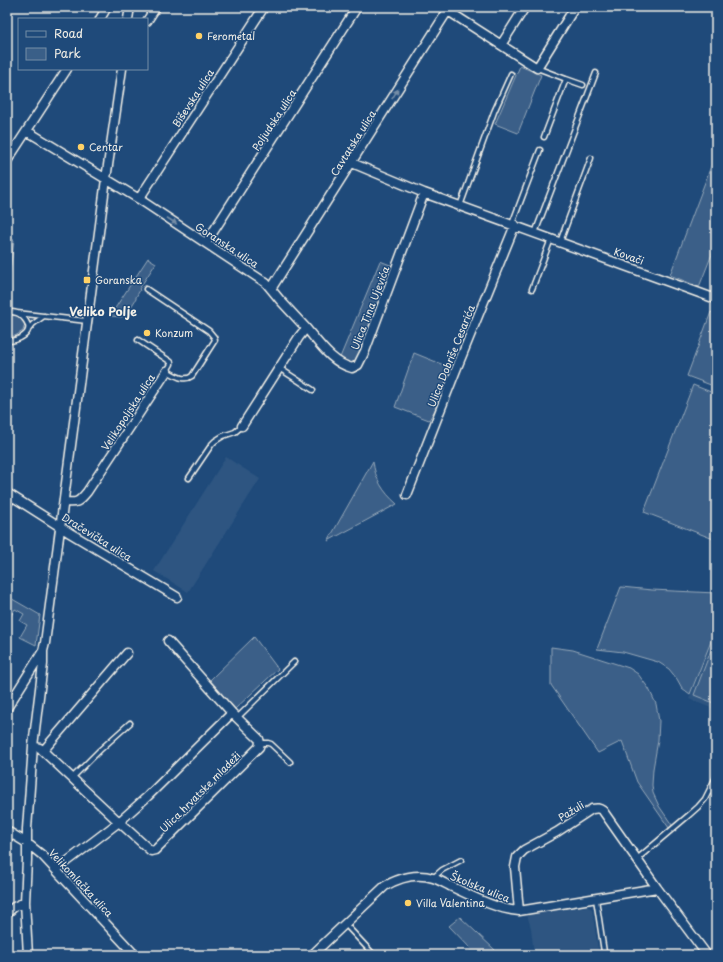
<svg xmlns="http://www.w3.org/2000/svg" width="723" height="962" font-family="'Playpen Sans',sans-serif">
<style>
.built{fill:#2d5581}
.green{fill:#3a5f88;stroke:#97a8b8}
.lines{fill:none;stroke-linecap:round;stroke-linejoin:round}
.lane-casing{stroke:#f4f1e8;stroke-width:7}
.street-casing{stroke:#f4f1e8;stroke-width:11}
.lane{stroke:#1f4a7a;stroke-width:4}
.street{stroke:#1f4a7a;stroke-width:8}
.oneway{fill:#748da6}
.poi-dot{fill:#ffd166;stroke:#1f4a7a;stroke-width:1.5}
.labels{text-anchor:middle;stroke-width:3;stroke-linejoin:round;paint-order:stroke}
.poi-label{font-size:10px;fill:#f4f1e8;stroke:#1f4a7a;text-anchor:start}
.street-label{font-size:10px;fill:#f4f1e8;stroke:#1f4a7a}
.quarter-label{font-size:12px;font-weight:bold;fill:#f4f1e8;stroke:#1f4a7a}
</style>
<rect width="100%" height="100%" fill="#1f4a7a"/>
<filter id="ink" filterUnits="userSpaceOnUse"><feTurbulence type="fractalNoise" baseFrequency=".025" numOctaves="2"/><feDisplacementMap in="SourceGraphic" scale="8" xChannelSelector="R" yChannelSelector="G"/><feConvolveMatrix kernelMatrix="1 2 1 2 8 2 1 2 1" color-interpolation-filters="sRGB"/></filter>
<g filter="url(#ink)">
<path class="built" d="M226 457 260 479 188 592 154 571Z
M716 629V710L689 699Z
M587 906 592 909 599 955H534L531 928 527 915Z"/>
<path class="green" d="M520 66 541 75 518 133 495 124Z
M716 153V244L699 287 670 275Z
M7 240H14L8 288H7Z
M148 258 156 263 139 289 140 290 136 297V299L126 315 121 317 110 316Z
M380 261 393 266 358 357 353 363 347 365 339 360Z
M711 312 716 314V387L687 376Z
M7 314C15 314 21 317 25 324L23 331 15 336H7Z
M414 353 451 368 435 410 429 420 395 407Z
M693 385 716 394V540L644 512Z
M373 461C375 479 383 492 397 504L328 541Z
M621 587 652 590 716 593V629L690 694 682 688 677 679 669 669 658 662 623 652 597 649Z
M7 596 40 615 36 645 20 637 27 625 20 621 24 614 15 609 7 622Z
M254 637 278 669 235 709 210 680Z
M716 637V704L694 695Z
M551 647 573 650 629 668 638 674 649 689 656 704 659 721 658 740 653 769 652 785 653 793 659 806 672 825 669 828 637 782 622 741 598 753 551 685Z
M460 917 495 950 489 955H466L472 950 449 926Z"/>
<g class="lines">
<defs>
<path id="lane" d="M537 68 566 79 544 137
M566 79 583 85
M460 206 494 112 511 74
M512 224 540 150
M535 233 596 73
M560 242 591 158
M532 289 551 239
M7 311C10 312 14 312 17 313 20 314 24 318 26 321 35 334 17 341 7 341
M17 313 87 321
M28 330 33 324 44 316
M138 340 171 362V364L167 371C175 375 184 382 192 376L215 340 214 337 209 331 146 289
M279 368 313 390
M189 478 212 444 215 441 223 436 235 432 242 426
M237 718 294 662
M260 743H268L271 744 290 762
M72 778 100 750 130 723
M637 859 689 815 698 807 705 799 716 777
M433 878 442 870 461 860
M596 899 604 952
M345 924 374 955"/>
<path id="street" d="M442 7 537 68 575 7
M100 19 107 7
M128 19 130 7
M147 21 156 7
M501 45 525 7
M27 131 139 199 266 283 271 289 280 300 306 328 299 337 242 426
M7 161 67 69
M352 163 424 193 716 299
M139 199 264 7
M206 243 357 7
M271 289 450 7
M306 328C319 343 332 363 352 368L358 365 365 351 424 193
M7 493 70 533 177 597
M407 495 456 370 515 225
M64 502C77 503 78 503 87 492L167 371
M7 504 12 496
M7 708 43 651 45 643 106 179 122 69
M33 746 40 748 43 751 119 822 151 851 155 850 259 747 260 743 259 739 232 713
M43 751 127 653
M7 831 27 843 42 855 135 955
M56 870 119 822 148 796 232 713 168 641
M519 911 515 867 517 857 524 850 557 832 592 809C597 808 599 808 603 811L657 888
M7 913 14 907 25 902
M28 955 25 902 27 860V829L33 746 43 664V652
M312 955 385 886C399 878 417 873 433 878 439 880 444 883 450 886 472 896 495 909 519 911L657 888 707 955"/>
</defs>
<use href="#lane" class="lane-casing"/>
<use href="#street" class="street-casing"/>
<use href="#lane" class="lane"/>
<use href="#street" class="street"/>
</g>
<defs><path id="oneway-solid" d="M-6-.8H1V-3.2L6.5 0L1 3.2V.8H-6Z"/></defs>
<g class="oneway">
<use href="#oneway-solid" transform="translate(395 94) rotate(-58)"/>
<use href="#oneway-solid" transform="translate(172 221) rotate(33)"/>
</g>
</g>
<g class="poi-dot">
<circle cx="199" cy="36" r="4"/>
<circle cx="81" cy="147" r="4"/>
<rect x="83" y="276" width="8" height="8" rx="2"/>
<circle cx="147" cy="333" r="4"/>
<circle cx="408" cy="903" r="4"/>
</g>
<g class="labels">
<g class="poi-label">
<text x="207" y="40">Ferometal</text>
<text x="89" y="151">Centar</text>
<text x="95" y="284">Goranska</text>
<text x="155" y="337">Konzum</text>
<text x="416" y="907">Villa Valentina</text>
</g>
<g class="street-label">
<text transform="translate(193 98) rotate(-57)" y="4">Biševska ulica</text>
<text transform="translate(274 120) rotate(-57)" y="4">Poljudska ulica</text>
<text transform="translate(353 143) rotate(-58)" y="4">Cavtatska ulica</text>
<text transform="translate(227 245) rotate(33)" y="4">Goranska ulica</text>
<text transform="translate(629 256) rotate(20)" y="4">Kovači</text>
<text transform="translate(370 308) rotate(-69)" y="4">Ulica Tina Ujevića</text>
<text transform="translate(451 356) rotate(-68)" y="4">Ulica Dobriše Cesarića</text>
<text transform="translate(128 412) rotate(-57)" y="4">Velikopoljska ulica</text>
<text transform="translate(97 537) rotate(32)" y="4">Dračevička ulica</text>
<text transform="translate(200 792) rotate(-45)" y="4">Ulica hrvatske mladeži</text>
<text transform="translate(571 811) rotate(-32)" y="4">Pažuli</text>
<text transform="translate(81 883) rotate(47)" y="4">Velikomlačka ulica</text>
<text transform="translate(480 887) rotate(22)" y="4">Školska ulica</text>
</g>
<g class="quarter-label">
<text x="103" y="316">Veliko Polje</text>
</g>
</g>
<rect width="723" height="962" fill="none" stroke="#1f4a7a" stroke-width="24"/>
<rect x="12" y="12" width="699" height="938" fill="none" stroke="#f4f1e8" stroke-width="1.5" filter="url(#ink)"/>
<rect x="18" y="18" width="130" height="52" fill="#1f4a7a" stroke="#748da6"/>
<rect x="26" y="31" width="20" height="6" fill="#1f4a7a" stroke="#748da6"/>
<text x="54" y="38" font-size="12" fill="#f4f1e8">Road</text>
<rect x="26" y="48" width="20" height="12" fill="#3a5f88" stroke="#748da6"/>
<text x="54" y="58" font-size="12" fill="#f4f1e8">Park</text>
</svg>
